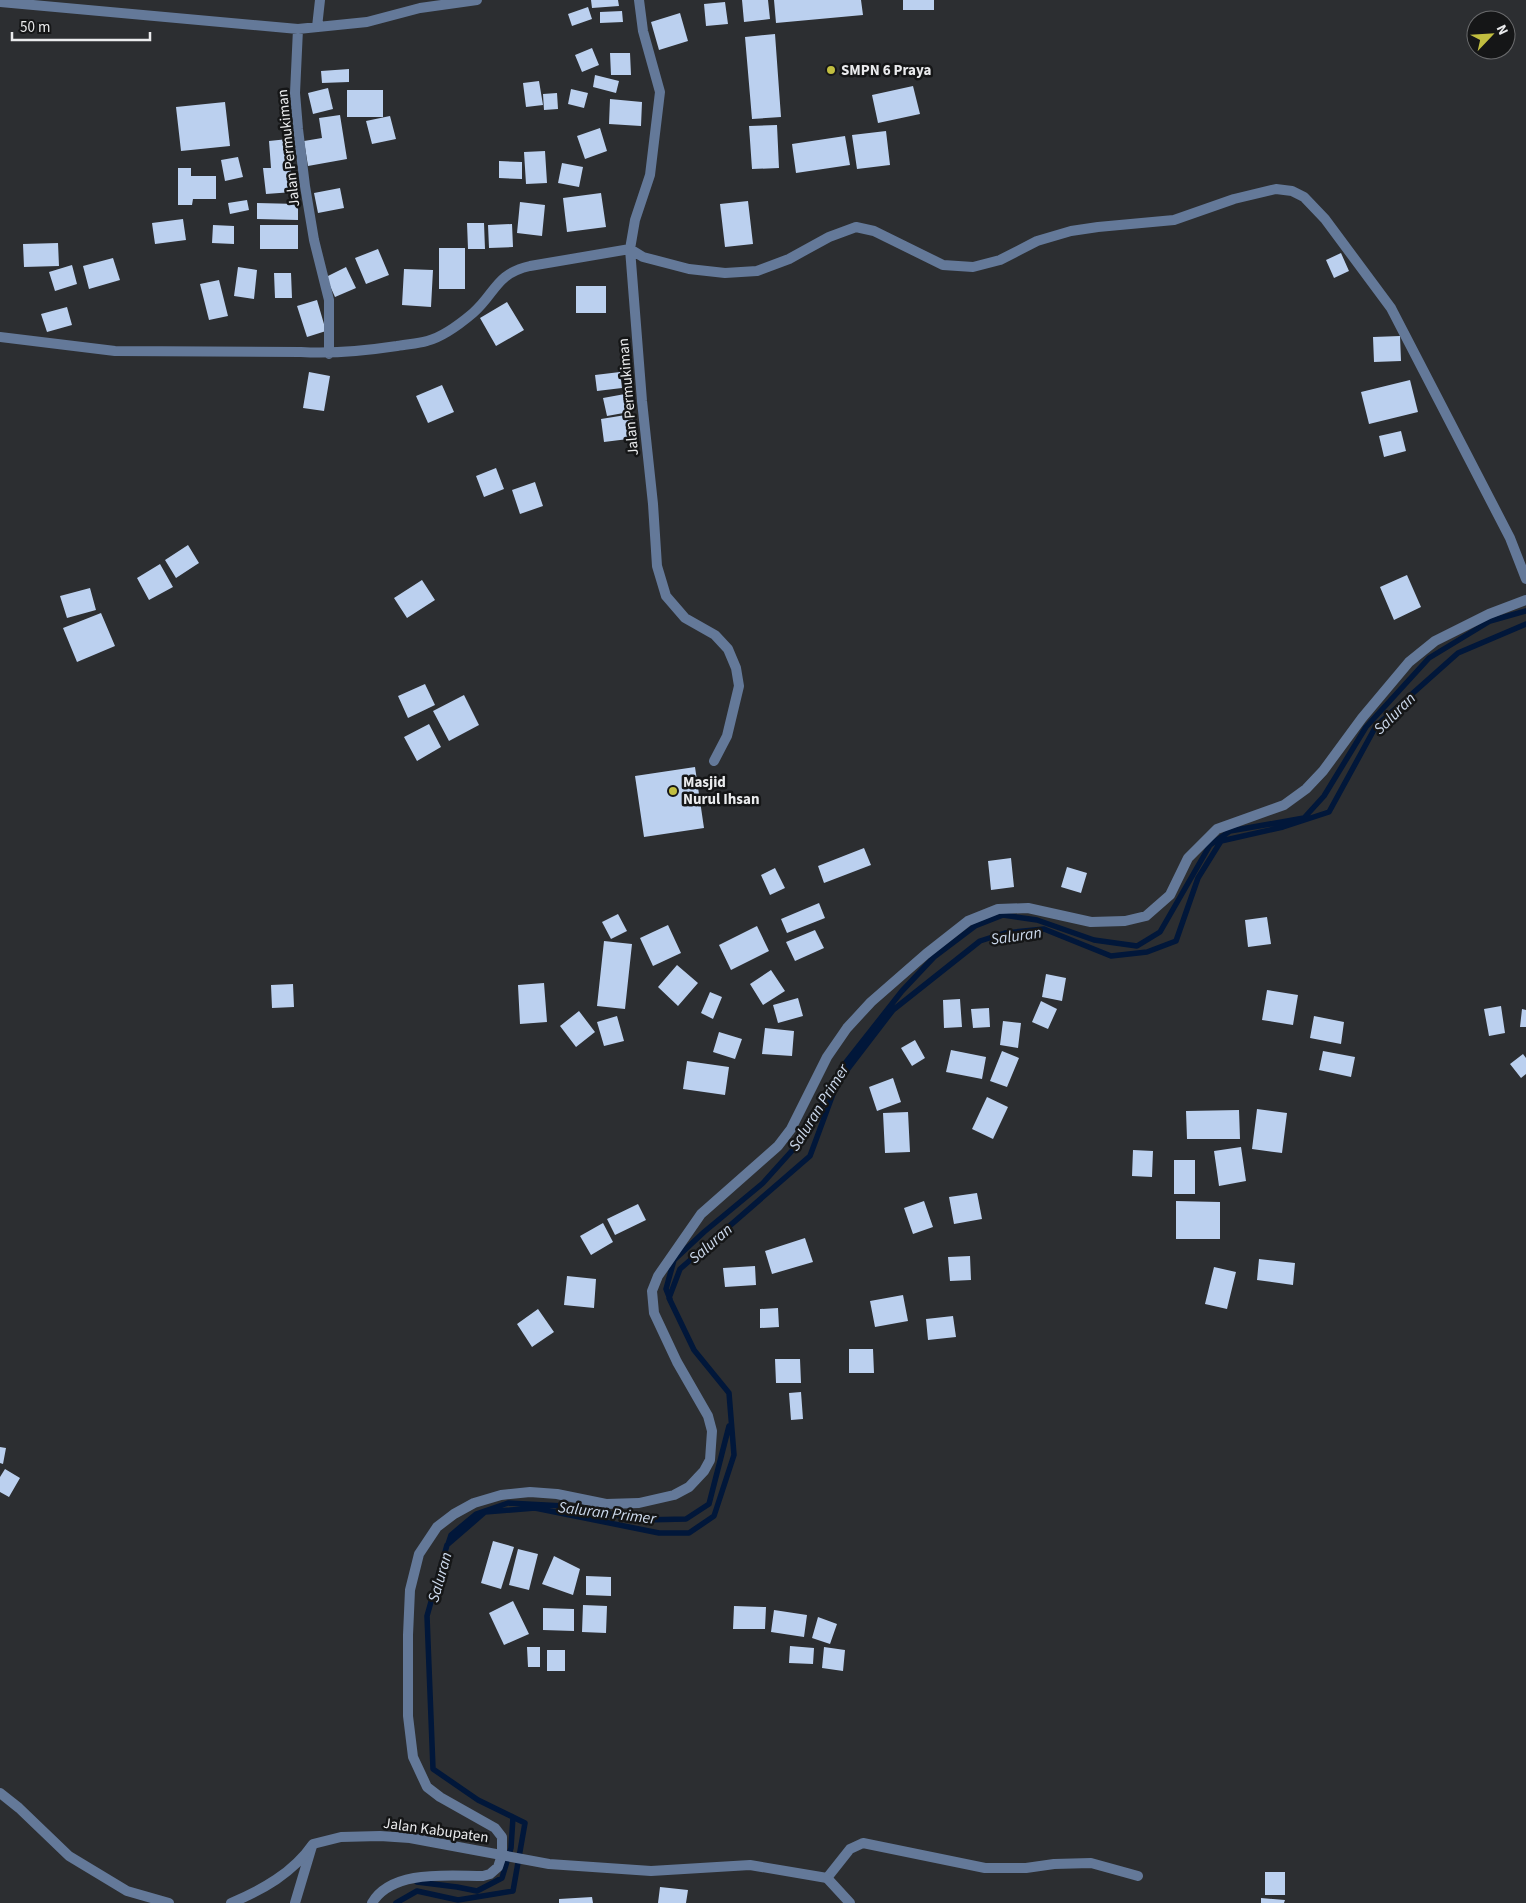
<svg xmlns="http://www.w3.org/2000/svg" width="1526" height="1903" font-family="'Source Sans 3',sans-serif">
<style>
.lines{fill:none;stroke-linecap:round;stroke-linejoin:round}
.stream{stroke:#01173a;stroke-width:5.5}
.building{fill:#bbd0ef}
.minor{stroke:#647999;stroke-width:10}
.tertiary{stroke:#647999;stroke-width:10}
.poi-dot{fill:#c1be40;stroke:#151617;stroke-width:2}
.labels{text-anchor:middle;stroke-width:5;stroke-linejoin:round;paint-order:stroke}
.poi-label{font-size:15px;font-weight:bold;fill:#eaebed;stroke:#151617;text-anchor:start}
.street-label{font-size:15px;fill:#eaebed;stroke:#151617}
.water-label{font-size:16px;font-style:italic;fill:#cbd8eb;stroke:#151617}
</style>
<rect width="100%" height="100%" fill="#2c2e31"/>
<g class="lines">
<path class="stream" d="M670 1299 666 1289 674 1260 704 1232 763 1183 798 1144 820 1108 843 1066 902 991 934 957 975 926 1003 915 1037 920 1094 940 1137 946 1160 932 1210 845 1230 831 1304 818 1324 796 1366 727 1429 658 1490 621 1526 611
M448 1544 451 1535 476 1514 508 1503 564 1506 643 1520 686 1519 709 1504 729 1426
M417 1882 457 1887 477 1891 502 1878 511 1848 513 1817 511 1816
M396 1903 417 1891 458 1900 513 1891 525 1823 478 1800 433 1769 427 1616 447 1545 485 1512 535 1508 659 1533H689L714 1516 734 1455 729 1393 694 1350 669 1298 680 1269 810 1156 837 1083 893 1010 980 941 1005 933 1044 929 1111 956 1147 952 1176 941 1198 878 1221 841 1283 827 1329 812 1376 726 1458 653 1526 624"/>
</g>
<path class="building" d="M591 0H618L619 6 592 8Z
M742 0H768L770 19 744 22Z
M774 0H861L863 15 776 23Z
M903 0H934V10H903Z
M725 2 728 24 706 26 704 4Z
M588 7 592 19 572 26 568 14Z
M622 11 623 22 600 23V12Z
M680 13 688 41 659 50 651 22Z
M775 34 781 117 752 119 745 37Z
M592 48 599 65 582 72 575 55Z
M610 53H630L631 75H611Z
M349 69V82L322 83 321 71Z
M595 75 619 81 616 93 593 87Z
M539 81 543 105 526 107 523 83Z
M913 86 920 114 878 123 872 95Z
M328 88 333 109 313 114 308 93Z
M571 89 588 93 584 108 568 104Z
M347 90H383V117H347Z
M557 93 558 109 544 110 543 94Z
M610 99 642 102 641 126 609 124Z
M225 102 230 146 181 151 176 107Z
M340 115 347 159 308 166 304 141 322 138 319 118Z
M390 116 396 139 372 144 366 121Z
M777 125 779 168 752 169 749 126Z
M600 128 607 151 585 159 577 136Z
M886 131 890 165 857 169 852 135Z
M845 136 850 165 796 173 792 144Z
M288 139 293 192 266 194 263 168H271L269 141Z
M545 151 547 183 526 184 524 152Z
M238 157 243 177 225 181 221 160Z
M499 161 522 162V179L499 178Z
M562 163 583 167 579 187 558 183Z
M178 168H191V176H216V199H193L192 205H178Z
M340 188 344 208 318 213 314 193Z
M601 193 606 227 567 232 563 198Z
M247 200 249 210 230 214 228 203Z
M748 201 753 244 725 247 720 204Z
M520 202 545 205 542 236 517 233Z
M257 203 298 204V220L257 219Z
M183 219 186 240 155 244 152 223Z
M467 223H484L485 249H468Z
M512 224 513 247 489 248 488 225Z
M213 225 234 226V244L212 243Z
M260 225H298V249H260Z
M58 243 59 266 24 267 23 244Z
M439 248H465V289H439Z
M378 249 389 275 366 284 355 258Z
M1341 253 1349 271 1334 278 1326 260Z
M113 258 120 280 89 289 83 266Z
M72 265 77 284 55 291 49 272Z
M238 267 257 270 254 299 234 296Z
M346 267 356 288 335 297 326 277Z
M404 269 433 270 431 307 402 305Z
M274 273H291L292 298H275Z
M219 280 228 316 209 320 200 284Z
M576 286H606V313H576Z
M317 300 326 331 307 337 297 306Z
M507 302 524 330 496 346 480 318Z
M67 307 72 325 47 332 41 314Z
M1400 336 1401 361 1374 362 1373 337Z
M309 372 330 376 324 411 303 408Z
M620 372 622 388 597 391 595 375Z
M1410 380 1418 412 1369 424 1361 392Z
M442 385 454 412 428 423 416 396Z
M625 394 629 412 607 416 603 398Z
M632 414 636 438 604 442 601 419Z
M1401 431 1406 451 1384 457 1379 436Z
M496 468 504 489 484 497 476 476Z
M535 482 543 506 520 514 512 490Z
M188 545 199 563 176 578 165 560Z
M160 564 173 587 149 600 137 578Z
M1407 575 1421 607 1394 620 1380 587Z
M422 580 435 600 407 618 394 598Z
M90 588 96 610 67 618 60 596Z
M101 613 115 646 77 662 63 628Z
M425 684 435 705 408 718 398 696Z
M464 695 479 725 449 741 433 711Z
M429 724 441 747 417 761 404 737Z
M695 767 704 828 644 837 635 776Z
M864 848 871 865 824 883 818 866Z
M1011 858 1014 887 991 890 988 861Z
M1067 867 1087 873 1081 893 1061 887Z
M775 868 785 888 770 895 761 875Z
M819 903 825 918 787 933 781 919Z
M618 914 627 931 611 939 602 922Z
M1267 917 1271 944 1248 947 1245 920Z
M668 925 681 953 653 966 640 938Z
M757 926 769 951 731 970 719 945Z
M815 930 824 948 795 961 786 942Z
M604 941 632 944 625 1009 597 1006Z
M677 965 698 983 678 1006 658 987Z
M771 970 785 991 763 1005 750 984Z
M1046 974 1066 978 1062 1001 1042 997Z
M544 983 547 1022 520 1024 518 985Z
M293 984 294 1007 272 1008 271 985Z
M1267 990 1298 995 1293 1025 1262 1020Z
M710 992 722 997 713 1019 701 1013Z
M798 998 803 1016 778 1023 773 1005Z
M960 999 962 1027 944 1028 943 1000Z
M1041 1001 1057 1009 1048 1029 1032 1022Z
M1501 1006 1505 1033 1489 1036 1484 1009Z
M989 1008 990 1027 973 1028 971 1009Z
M1522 1009 1526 1010V1027H1520Z
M579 1011 595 1032 576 1047 560 1026Z
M617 1016 624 1041 604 1046 597 1022Z
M1314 1016 1344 1022 1341 1044 1310 1038Z
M1003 1021 1021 1023 1018 1048 1000 1045Z
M765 1028 794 1031 792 1056 762 1054Z
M719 1032 742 1039 735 1059 713 1052Z
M915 1040 925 1058 912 1066 901 1048Z
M951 1050 986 1057 982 1079 946 1072Z
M1002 1051 1019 1058 1007 1087 990 1081Z
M1323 1051 1355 1057 1351 1077 1319 1070Z
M1523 1054 1526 1058V1074L1521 1078 1510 1064Z
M687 1061 729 1067 725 1095 683 1089Z
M893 1078 901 1102 877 1111 869 1087Z
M987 1097 1008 1107 993 1139 972 1129Z
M1257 1109 1287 1113 1282 1153 1252 1149Z
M1239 1110 1240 1139H1187L1186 1111Z
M908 1112 910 1152 885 1153 883 1113Z
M1241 1147 1246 1181 1219 1186 1214 1151Z
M1133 1150 1153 1151 1152 1177 1132 1176Z
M1174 1160H1195V1194H1174Z
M977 1193 982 1219 954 1224 949 1197Z
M924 1201 933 1227 913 1234 904 1208Z
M1176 1201 1220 1202V1239H1176Z
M638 1204 646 1220 615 1235 607 1219Z
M603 1223 613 1242 591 1255 580 1236Z
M805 1238 813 1262 772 1274 765 1251Z
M970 1256 971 1280 950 1281 948 1257Z
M1259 1259 1295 1263 1293 1285 1257 1280Z
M755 1266 756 1285 725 1287 723 1268Z
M1214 1267 1236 1272 1227 1309 1205 1304Z
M567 1276 596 1279 594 1308 564 1305Z
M903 1295 908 1321 875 1327 870 1301Z
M778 1308 779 1327 760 1328V1309Z
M538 1309 554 1332 532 1347 517 1324Z
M953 1316 956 1337 928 1340 926 1319Z
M849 1349H873L874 1373H849Z
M775 1359H800L801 1383H776Z
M801 1392 803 1419 791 1420 789 1393Z
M0 1447 6 1448 3 1464 0 1463Z
M5 1469 20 1478 9 1497 0 1492V1477Z
M493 1541 514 1547 501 1589 481 1583Z
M518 1549 538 1554 529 1590 509 1585Z
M554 1556 580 1569 573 1595 542 1584Z
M586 1576 611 1577V1596L586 1595Z
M513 1601 529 1634 504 1645 489 1613Z
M583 1605 607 1606 606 1633 582 1632Z
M734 1606 766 1607 765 1629H733Z
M543 1608 574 1609V1631L543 1630Z
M774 1610 807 1615 804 1637 771 1632Z
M818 1617 837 1624 830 1644 812 1638Z
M790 1646 814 1648 813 1664 789 1663Z
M527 1647H540V1667H528Z
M824 1647 845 1650 843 1671 822 1668Z
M547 1650H565V1671H547Z
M1265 1872H1285V1895H1265Z
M660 1887 688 1890 686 1903H658Z
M592 1897 593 1903H559V1899Z
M1261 1898 1285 1900 1284 1903H1261Z"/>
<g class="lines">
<path class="minor" d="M639 0 643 31 660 92 650 175 635 220 630 249 642 401 653 504 657 566 666 596 685 618 715 635 728 649 736 668 739 686 727 736 714 761
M0 2 298 29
M317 27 320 0
M0 337 115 351 301 352C334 354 364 351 397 346 407 344 417 344 427 341 443 337 460 324 473 313 496 293 495 274 530 266L630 249 643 257 689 269 725 273 757 271 789 259 829 237 856 227 874 231 943 265 973 267 1000 260 1037 241 1071 231 1098 227 1174 220 1234 199 1276 189 1292 191 1304 197 1325 219 1391 308 1510 538 1526 579
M329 354V300L314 240 305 186 298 129 295 93 298 29 367 22 420 8 477 0
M827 1878 850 1849 863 1843 985 1868H1026L1054 1864 1091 1863 1138 1876
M295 1903 312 1846
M372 1903C392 1869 450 1876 483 1876L490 1874 498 1867 502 1855V1837L495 1828 440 1797 427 1787 413 1757 408 1716V1635L410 1590 419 1554 437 1527 454 1514 474 1503 501 1495 530 1492 557 1494 606 1504 639 1503 674 1495 689 1487 704 1471 710 1460 712 1431 708 1416 677 1362 654 1313 652 1291 658 1276 701 1214 778 1146 791 1129 827 1057 847 1028 871 1002 926 954 968 921 998 909 1028 908 1091 922 1125 921 1146 916 1170 895 1188 858 1217 829 1284 805 1306 789 1323 771 1362 718 1409 662 1435 641 1489 614 1526 600"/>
<path class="tertiary" d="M0 1793 19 1808 69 1856 127 1891 169 1903
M231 1903C262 1890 293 1873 313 1844L341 1837 380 1836 410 1838 549 1864 651 1871 750 1865 827 1878 850 1903"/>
</g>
<g class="poi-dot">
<circle cx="831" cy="70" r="5"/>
<circle cx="673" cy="791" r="5"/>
</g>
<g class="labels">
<g class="poi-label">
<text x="841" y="75">SMPN 6 Praya</text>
<text x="683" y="787">Masjid<tspan x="683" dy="17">Nurul Ihsan</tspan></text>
</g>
<g class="street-label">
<text transform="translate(288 148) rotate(-96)" y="5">Jalan Permukiman</text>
<text transform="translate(628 397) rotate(-95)" y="5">Jalan Permukiman</text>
<text transform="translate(436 1830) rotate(8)" y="5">Jalan Kabupaten</text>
</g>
<g class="water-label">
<text transform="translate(1394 713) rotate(-45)" y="6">Saluran</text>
<text transform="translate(1016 935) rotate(-8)" y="6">Saluran</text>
<text transform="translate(818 1107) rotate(-58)" y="6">Saluran Primer</text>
<text transform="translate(710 1243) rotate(-41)" y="6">Saluran</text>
<text transform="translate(607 1512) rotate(7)" y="6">Saluran Primer</text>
<text transform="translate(439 1577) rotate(-74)" y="6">Saluran</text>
</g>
</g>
<g transform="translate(1491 35) rotate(65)"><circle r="24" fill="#151617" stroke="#6a6b6d"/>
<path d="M0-4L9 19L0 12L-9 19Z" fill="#c1be40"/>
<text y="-8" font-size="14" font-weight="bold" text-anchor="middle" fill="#eaebed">N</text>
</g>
<path d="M12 32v8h138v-8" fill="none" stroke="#eaebed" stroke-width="2.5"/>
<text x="20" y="32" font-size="15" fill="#eaebed" stroke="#151617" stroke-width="4" paint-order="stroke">50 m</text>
</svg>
